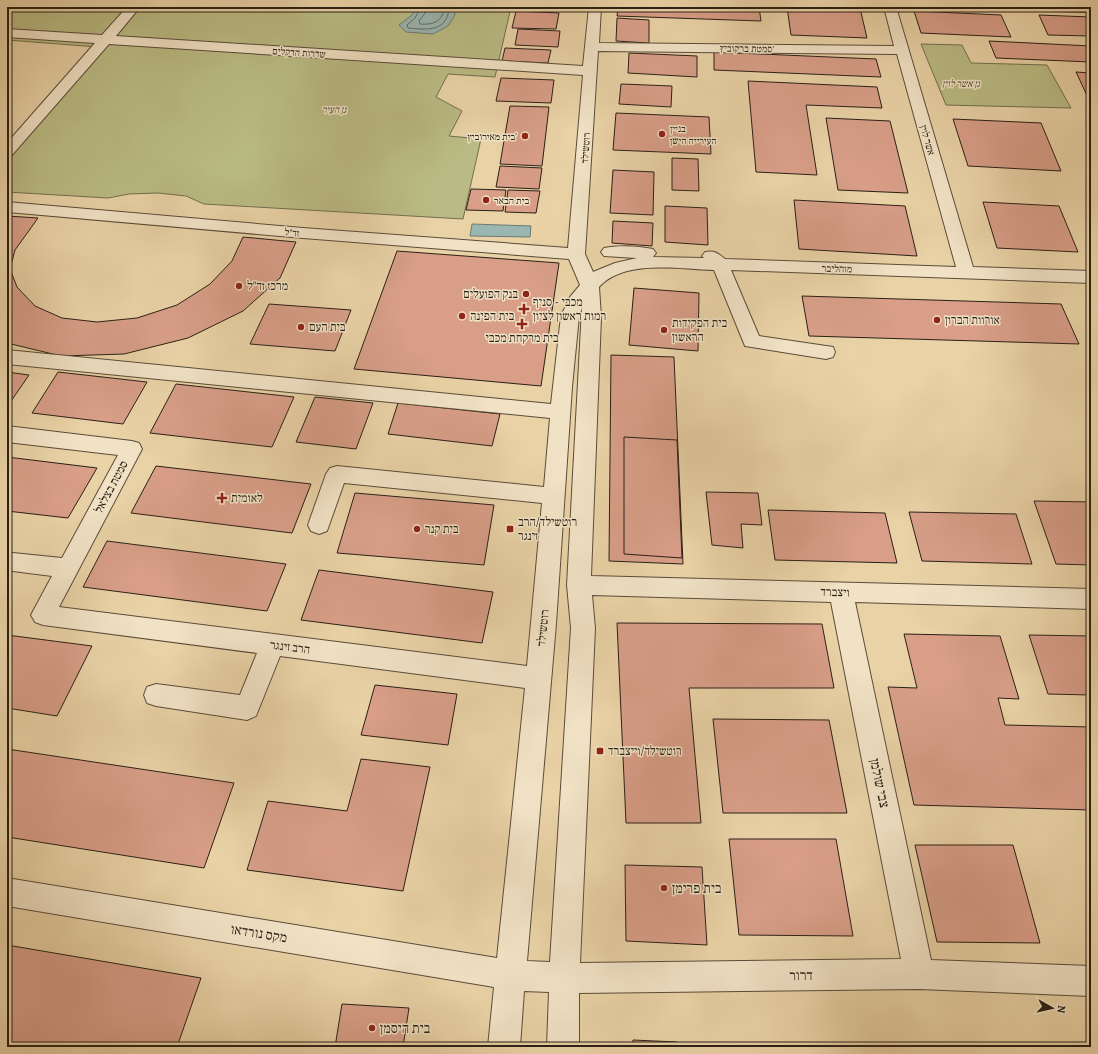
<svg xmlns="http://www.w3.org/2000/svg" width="1098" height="1054" font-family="Alegreya,'Frank Ruhl Libre',serif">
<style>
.green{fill:#babb84;stroke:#726e4d}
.water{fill:#9ab6b0;stroke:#6d7a72}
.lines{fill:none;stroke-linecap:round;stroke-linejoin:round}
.shore{stroke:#626b63;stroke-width:1}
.building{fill:#d89e88;stroke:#2a2016}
.minor-casing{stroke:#5a4c3a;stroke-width:2}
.minor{fill:#f1e2c5;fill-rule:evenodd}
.poi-dot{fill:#8f2418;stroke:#f1e2c5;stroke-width:1.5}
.labels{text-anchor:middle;stroke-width:3;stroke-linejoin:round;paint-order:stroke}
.far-street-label{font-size:10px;fill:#2a2016;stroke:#f1e2c5}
.far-park-label{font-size:10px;font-style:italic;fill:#4e4732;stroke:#f1e2c5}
.far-poi-label{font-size:10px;fill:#2a2016;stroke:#f1e2c5;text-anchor:start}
.poi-label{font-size:12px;fill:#2a2016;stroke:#f1e2c5;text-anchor:start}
.street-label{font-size:12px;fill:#2a2016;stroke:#f1e2c5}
.near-street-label{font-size:14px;fill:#2a2016;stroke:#f1e2c5}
.near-poi-label{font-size:14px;fill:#2a2016;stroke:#f1e2c5;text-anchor:start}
</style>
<rect width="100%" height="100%" fill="#e9d2a6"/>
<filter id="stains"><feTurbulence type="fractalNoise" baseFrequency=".005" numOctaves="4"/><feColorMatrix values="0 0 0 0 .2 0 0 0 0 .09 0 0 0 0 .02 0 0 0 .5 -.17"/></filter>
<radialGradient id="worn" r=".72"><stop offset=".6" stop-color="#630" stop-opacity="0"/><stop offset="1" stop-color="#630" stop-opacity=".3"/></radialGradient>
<path class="green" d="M7 7H511L495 77 448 74 436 97 462 111 449 136 481 139 463 219 204 204 186 196 158 193 129 194 108 198 7 192V152L98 47 7 40Z
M921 44 962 45 971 63 1047 65 1071 108 946 105Z"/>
<path class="water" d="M418 7H453L455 15 448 26 433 34 406 32 399 25 411 16Z
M472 224 531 226 530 237 470 236Z"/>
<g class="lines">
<path class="shore" d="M421 7 415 18 407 25 408 28C428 30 448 32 449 7
M426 7 425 13 419 21 420 24C433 25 443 22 444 7"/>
</g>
<path class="building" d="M517 7H563L562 11 516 9Z
M618 7H759L761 21 617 16Z
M787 7 860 8 867 38 791 35Z
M516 11 559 13 556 29 512 28Z
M914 11 1001 15 1011 37 921 33Z
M1039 15 1091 17V36L1048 35Z
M617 18 649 20V43L616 41Z
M518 29 560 31 558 47 515 45Z
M989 41 1091 46V62L996 58Z
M505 48 551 50 548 63 502 61Z
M714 52 876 59 881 77 714 70Z
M629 53 697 56V77L628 73Z
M1076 72 1091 73V104Z
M501 78 554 80 551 103 496 101Z
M748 81 877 87 882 108 806 105 817 175 756 172Z
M621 84 672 86 671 107 619 104Z
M510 106 549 107 542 166 500 164Z
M616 113 709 117 711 154 613 150Z
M826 118 890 121 908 193 838 190Z
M953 119 1041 123 1061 171 968 166Z
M672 158 698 159 699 191 672 190Z
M500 166 542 168 539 189 496 187Z
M613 170 654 172 653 215 610 213Z
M471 189 506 190 503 211 466 210Z
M508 190 540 191 536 213 505 212Z
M794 200 905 206 917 256 799 249Z
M983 202 1059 206 1078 252 997 248Z
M665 206 707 208 708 245 665 242Z
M7 216 38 218 15 250 10 269 17 287 35 306 62 318 97 322 137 318 177 305 210 284 232 261 243 237 296 242 280 278 243 311 188 338 124 354 61 356 7 343Z
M613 221 653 223 652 246 612 243Z
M397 251 559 263 541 386 354 369Z
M634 288 699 293 698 351 629 345Z
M802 296 1061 304 1079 344 809 336Z
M269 304 351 310 335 351 250 344Z
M611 355 674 357 683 564 609 561Z
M7 372 29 375 7 407Z
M58 372 147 382 123 424 32 413Z
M176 384 294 397 272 447 150 433Z
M315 397 373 403 356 449 296 442Z
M398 403 500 414 492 446 388 434Z
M624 437 677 440 682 558 624 554Z
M7 457 97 468 68 518 7 511Z
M156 466 311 484 292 533 131 513Z
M706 492 758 493 762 525 741 524 743 548 712 545Z
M355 493 494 505 484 565 337 553Z
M1034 501 1091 502V565L1056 564Z
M768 510 885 513 897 563 775 560Z
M909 512 1016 514 1032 564 922 561Z
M107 541 286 564 267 611 83 587Z
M319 570 493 592 482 643 301 620Z
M617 623 822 624 834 688H689L701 823H626Z
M904 634 1000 636 1019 699 998 698 1005 725 1091 727V810L914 805 888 687 917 688Z
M7 635 92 646 57 716 7 708Z
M1029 635 1091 636V695L1048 694Z
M375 685 457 694 448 745 361 735Z
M713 719 829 720 847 813H723Z
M7 749 234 783 204 868 7 837Z
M361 759 430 767 403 891 247 870 268 801 347 811Z
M729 839H836L853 936 739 935Z
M915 845H1013L1040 943 937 942Z
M625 865 702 867 707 945 626 941Z
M7 945 201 978 177 1047H7Z
M342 1004 409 1008 403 1047H335Z
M633 1040 677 1042V1047H633Z"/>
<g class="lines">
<defs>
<path id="minor" d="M127 7H140L116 36 583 66 589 7H601L599 43 894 46 884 7H896L973 267 1091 271V283L731 270 759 336 833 347 835 352 833 357 826 359 745 346 714 270C679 269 624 259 599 287L601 317 591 576 1091 589V609L855 602 931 960 1091 966V996L919 989 579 993V1047H547L549 992 524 991 520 1047H488L494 987 7 906V878L497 958 525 688 280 656 256 716 247 720 156 706 147 703 144 695 147 687 156 684 240 695 257 653 43 625 35 622 31 615 52 576 13 571 7 569V555L13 553 62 558 118 455 7 442V426L132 441 139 443 142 449 59 607 527 666 542 503 344 483 327 531 319 534 311 531 308 525 326 474 330 468 337 466 544 487 550 418 7 364V350L551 404 561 316 570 297 580 285 569 259 303 238 7 212V202L303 228 568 248 583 75 109 44 12 155 7 157V143L95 43 7 37V29L102 35ZM598 51 897 54 956 267 725 259C718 253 714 250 705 252L702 256 704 258 653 257 656 253 653 249C639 246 618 245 604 248L601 252 604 256 637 258 615 263 593 272 585 254ZM582 308 567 585 571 628 550 962 527 961 556 624 572 387 579 316ZM592 595 831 602 901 959 580 963 595 628Z
M1045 7H1091V12L1051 11 1046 10Z"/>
</defs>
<use href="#minor" class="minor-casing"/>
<use href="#minor" class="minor"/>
</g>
<g class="poi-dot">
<circle cx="662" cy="134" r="4"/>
<circle cx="525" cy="136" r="4"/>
<circle cx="486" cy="200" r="4"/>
<circle cx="239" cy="286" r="4"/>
<circle cx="526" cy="294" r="4"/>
<path d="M522 303h4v4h4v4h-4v4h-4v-4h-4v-4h4z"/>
<circle cx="462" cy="316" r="4"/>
<circle cx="937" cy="320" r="4"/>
<path d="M520 318h4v4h4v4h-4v4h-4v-4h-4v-4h4z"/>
<circle cx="301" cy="327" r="4"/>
<circle cx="664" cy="330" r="4"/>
<path d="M220 492h4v4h4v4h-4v4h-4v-4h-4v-4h4z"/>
<circle cx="417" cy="529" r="4"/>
<rect x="506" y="525" width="8" height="8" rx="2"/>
<rect x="596" y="747" width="8" height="8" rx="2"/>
<circle cx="664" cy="888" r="4"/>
<circle cx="372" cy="1028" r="4"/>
</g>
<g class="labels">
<g class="far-street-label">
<text transform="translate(747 48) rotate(1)" y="4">סמטת ברקוביץ'</text>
<text transform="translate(299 52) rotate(4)" y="4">שדרות הדקלים</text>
<text transform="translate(928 140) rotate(74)" y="4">אשר לוין</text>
<text transform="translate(585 148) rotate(-86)" y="4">רוטשילד</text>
<text transform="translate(292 232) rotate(5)" y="4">זד"ל</text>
<text transform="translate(837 268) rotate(2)" y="4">מוהליבר</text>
</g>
<g class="far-park-label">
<text x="961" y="87">גן אשר לוין</text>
<text x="334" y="113">גן העיר</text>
</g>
<g class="far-poi-label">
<text x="670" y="132">בניין<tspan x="670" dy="12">העירייה הישן</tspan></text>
<text x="517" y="140" text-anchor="end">בית מאירוביץ'</text>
<text x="494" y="204">בית הבאר</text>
</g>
<g class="poi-label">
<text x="247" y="290">מרכז זד"ל</text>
<text x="518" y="298" text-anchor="end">בנק הפועלים</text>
<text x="533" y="306">מכבי - סניף<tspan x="533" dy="14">רמות ראשון לציון</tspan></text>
<text x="470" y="320">בית הפינה</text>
<text x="945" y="324">אורוות הברון</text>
<text x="672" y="327">בית הפקידות<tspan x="672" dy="14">הראשון</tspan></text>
<text x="309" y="331">בית העם</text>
<text x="522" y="342" text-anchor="middle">בית מרקחת מכבי</text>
<text x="231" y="502">לאומית</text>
<text x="518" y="526">רוטשילד/הרב<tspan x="518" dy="14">זינגר</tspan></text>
<text x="425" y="533">בית קנר</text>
<text x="608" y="755">רוטשילד/וייצברד</text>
</g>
<g class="street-label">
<text transform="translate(111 487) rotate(-62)" y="4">סמטת בצלאל</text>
<text transform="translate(835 592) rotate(2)" y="4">ויצברד</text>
<text transform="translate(543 628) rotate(-84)" y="4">רוטשילד</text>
<text transform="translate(290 647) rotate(7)" y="4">הרב זינגר</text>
</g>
<g class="near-street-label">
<text transform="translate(880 783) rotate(78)" y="5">צבי שולמן</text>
<text transform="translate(259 933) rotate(9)" y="5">מקס נורדאו</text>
<text transform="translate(801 975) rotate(-1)" y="5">דרור</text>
</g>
<g class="near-poi-label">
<text x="672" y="893">בית פרימן</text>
<text x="380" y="1033">בית היסמן</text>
</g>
</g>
<rect width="1098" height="1054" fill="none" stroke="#e9d2a6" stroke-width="24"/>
<rect x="8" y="8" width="1082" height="1038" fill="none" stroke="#2a2016" stroke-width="2"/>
<rect x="12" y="12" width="1074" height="1030" fill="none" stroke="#2a2016"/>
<g transform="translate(1052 1008) rotate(98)" stroke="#f1e2c5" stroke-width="3" paint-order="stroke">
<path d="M0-3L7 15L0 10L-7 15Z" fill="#2a2016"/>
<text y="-6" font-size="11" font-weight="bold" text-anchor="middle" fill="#2a2016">N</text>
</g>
<rect width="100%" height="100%" filter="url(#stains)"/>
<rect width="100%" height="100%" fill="url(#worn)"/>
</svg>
